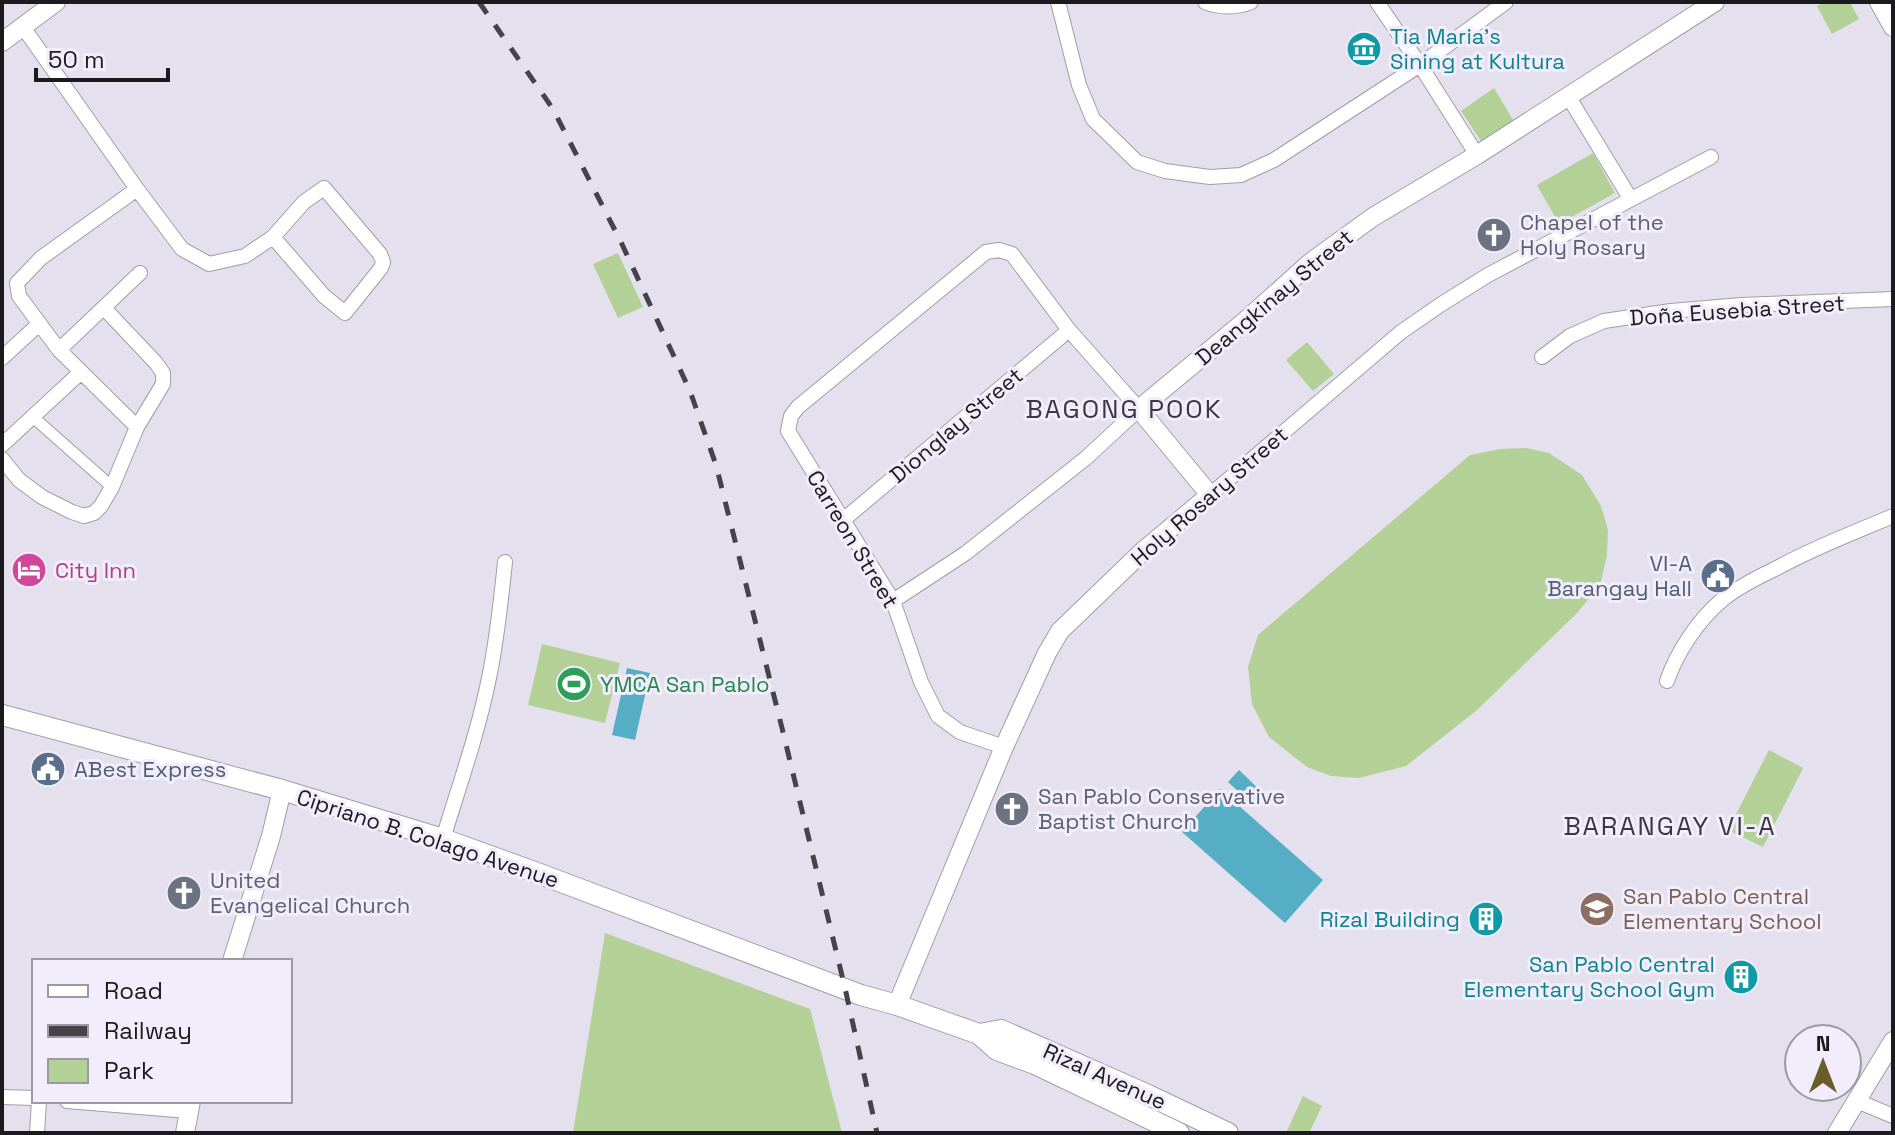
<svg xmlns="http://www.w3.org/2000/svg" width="1895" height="1135" font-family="'Space Grotesk',sans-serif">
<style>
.green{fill:#b3d097}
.water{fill:#56aec6}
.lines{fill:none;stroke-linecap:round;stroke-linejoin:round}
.pedestrian-casing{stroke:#a19da9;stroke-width:13}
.minor-casing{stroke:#a19da9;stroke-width:16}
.tertiary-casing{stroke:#a19da9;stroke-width:20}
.secondary-casing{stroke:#a19da9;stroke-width:22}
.pedestrian{stroke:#fff;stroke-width:11}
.minor{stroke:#fff;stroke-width:14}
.tertiary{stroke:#fff;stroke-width:18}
.secondary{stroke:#fff;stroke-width:20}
.rail{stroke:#454349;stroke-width:5;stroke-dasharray:14 14;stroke-linecap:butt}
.labels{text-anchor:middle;stroke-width:6;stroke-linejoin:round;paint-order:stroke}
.culture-label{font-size:22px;fill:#0d838f;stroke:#f2edfa;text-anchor:end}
.worship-label{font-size:22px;fill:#5b616d;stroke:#f2edfa;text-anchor:start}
.street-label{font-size:22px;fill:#1b1a1e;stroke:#f2edfa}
.service-label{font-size:22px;fill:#4e5e75;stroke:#f2edfa;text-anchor:end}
.hotel-label{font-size:22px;fill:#b23c85;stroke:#f2edfa;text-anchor:start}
.leisure-label{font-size:22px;fill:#27864d;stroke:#f2edfa;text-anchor:start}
.education-label{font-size:22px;fill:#785e54;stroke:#f2edfa;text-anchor:start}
.quarter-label{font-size:26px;letter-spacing:2px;fill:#3c3842;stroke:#f2edfa}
</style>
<rect width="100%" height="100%" fill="#e4e0ed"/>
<path class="green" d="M1825 2H1850L1859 19 1832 34 1817 6Z
M1494 88 1515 123 1483 144 1461 111Z
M1593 153 1615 193 1559 224 1537 185Z
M618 253 643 307 618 318 593 264Z
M1307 342 1334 374 1313 391 1286 360Z
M1526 448 1549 453 1582 475 1601 506 1608 530 1607 555 1600 585 1577 613 1477 710 1406 766 1359 778 1331 776 1307 767 1269 737 1252 704 1248 667 1258 635 1470 455 1501 449Z
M542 644 620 663 605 723 528 705Z
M1769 750 1803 768 1763 847 1728 830Z
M605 933 810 1009 842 1133H573Z
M1303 1096 1322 1106 1309 1133H1286Z"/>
<path class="water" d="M627 668 650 673 635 740 612 735Z
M1239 770 1265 795 1254 806 1228 782Z
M1220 789 1323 880 1285 923 1182 832Z"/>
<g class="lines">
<defs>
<path id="pedestrian" d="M33 417 112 487"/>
<path id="minor" d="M1058 2 1079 85 1093 119 1137 162 1165 171 1210 177 1241 175 1274 160 1420 65 1506 2
M1205 2C1219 8 1237 8 1251 2
M1377 2 1420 65 1477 155
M23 27 137 189 182 249 209 264 245 256 273 237 304 202 324 188 380 254 383 262 381 268 345 313 324 296 273 237
M1568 96 1630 198
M137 189 41 258 17 283 19 296 59 350 137 427
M59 350 140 273
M1542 357 1570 336 1604 321 1671 311 1741 305 1893 299
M2 358 39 324
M2 445 81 372
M2 459 19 480 42 497 72 512 84 516 94 513 101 506 112 487 137 427 163 384V373L156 363 104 308
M1210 495 1401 332 1440 305 1488 275 1711 157
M842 521 1069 330
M893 601 966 553 1086 458 1139 409 1069 330 1012 254 999 250 986 252 798 407 791 416 788 431 893 601 921 682 938 716 960 732 1004 747
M1667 681C1677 652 1698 620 1722 600 1738 587 1756 578 1775 569 1813 548 1853 533 1893 516
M443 839C459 786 478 733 489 678 497 640 501 601 505 562
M2 1097 34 1098
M67 1101 188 1111
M1857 1101 1893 1116
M37 1133 39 1101"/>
<path id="tertiary" d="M1879 2 1893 27
M2 42 56 2
M232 961 271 836 282 790
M897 1005 1004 747 1047 653 1060 631 1142 552 1210 495 1139 409 1244 322 1311 262 1373 217 1477 155 1715 2
M185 1133 191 1101
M1837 1133 1893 1041"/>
<path id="secondary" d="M2 715 282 790 443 839 540 874 861 995 897 1005 979 1034 997 1050 1035 1064 1179 1133
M979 1034 1001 1030 1148 1095 1228 1133"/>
</defs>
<use href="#pedestrian" class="pedestrian-casing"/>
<use href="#minor" class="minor-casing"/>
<use href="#tertiary" class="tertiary-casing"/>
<use href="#secondary" class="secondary-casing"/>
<use href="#pedestrian" class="pedestrian"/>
<use href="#minor" class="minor"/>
<use href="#tertiary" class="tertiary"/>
<use href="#secondary" class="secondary"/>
<path class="rail" d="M479 2 553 109 621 242 690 391 716 465 782 728 845 988 877 1133"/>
</g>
<defs>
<symbol id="museum-disc" viewBox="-11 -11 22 22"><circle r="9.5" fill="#0f9aa8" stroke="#f2edfa"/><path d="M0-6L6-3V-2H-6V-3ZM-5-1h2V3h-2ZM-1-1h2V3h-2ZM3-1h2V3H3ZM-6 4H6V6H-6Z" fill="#fff"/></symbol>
<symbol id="church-disc" viewBox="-11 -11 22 22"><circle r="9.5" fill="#6b7280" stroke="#f2edfa"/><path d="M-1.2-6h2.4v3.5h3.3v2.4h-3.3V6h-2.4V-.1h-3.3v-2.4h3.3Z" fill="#fff"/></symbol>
<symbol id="hotel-disc" viewBox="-11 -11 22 22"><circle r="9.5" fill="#d1479c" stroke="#f2edfa"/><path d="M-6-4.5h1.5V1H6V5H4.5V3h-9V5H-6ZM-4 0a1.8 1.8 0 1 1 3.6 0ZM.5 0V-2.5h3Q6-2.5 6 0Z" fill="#fff"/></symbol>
<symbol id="civic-disc" viewBox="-11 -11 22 22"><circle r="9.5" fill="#5c6f8a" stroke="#f2edfa"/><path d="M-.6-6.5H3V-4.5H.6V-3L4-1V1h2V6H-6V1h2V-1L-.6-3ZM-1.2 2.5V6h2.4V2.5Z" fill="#fff"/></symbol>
<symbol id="stadium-disc" viewBox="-11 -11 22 22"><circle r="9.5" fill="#2e9e5b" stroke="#f2edfa"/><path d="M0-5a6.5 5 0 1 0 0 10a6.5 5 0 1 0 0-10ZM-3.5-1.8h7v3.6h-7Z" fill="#fff"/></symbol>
<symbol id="school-disc" viewBox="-11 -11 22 22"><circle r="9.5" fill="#8d6e63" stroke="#f2edfa"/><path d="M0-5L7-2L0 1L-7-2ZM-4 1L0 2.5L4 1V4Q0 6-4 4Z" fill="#fff"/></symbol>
<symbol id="building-disc" viewBox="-11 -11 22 22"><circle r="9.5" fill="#0f9aa8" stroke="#f2edfa"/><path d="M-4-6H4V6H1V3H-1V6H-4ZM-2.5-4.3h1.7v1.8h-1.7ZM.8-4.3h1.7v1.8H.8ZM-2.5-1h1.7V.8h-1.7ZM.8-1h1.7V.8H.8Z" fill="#fff"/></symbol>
</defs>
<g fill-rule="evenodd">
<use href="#museum-disc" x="1344" y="29" width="40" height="40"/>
<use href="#church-disc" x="1474" y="215" width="40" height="40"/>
<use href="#hotel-disc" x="9" y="550" width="40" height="40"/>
<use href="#civic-disc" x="1698" y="556" width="40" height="40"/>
<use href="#stadium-disc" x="554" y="664" width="40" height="40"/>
<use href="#civic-disc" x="28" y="749" width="40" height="40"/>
<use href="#church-disc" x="992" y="789" width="40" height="40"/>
<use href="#church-disc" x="164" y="873" width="40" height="40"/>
<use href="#school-disc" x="1577" y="889" width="40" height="40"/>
<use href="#building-disc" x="1466" y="899" width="40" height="40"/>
<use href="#building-disc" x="1721" y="957" width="40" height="40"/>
</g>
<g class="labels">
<g class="culture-label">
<text x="1390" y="44" text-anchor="start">Tia Maria's<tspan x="1390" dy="25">Sining at Kultura</tspan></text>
<text x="1460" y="927">Rizal Building</text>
<text x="1715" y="972">San Pablo Central<tspan x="1715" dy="25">Elementary School Gym</tspan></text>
</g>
<g class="worship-label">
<text x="1520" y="230">Chapel of the<tspan x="1520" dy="25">Holy Rosary</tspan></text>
<text x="1038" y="804">San Pablo Conservative<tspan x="1038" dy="25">Baptist Church</tspan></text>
<text x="210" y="888">United<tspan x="210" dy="25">Evangelical Church</tspan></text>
</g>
<g class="street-label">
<text transform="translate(1274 297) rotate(-40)" y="8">Deangkinay Street</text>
<text transform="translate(1737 310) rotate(-4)" y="8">Doña Eusebia Street</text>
<text transform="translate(956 425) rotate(-40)" y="8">Dionglay Street</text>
<text transform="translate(1209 496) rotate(-41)" y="8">Holy Rosary Street</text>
<text transform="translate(853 539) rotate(59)" y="8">Carreon Street</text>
<text transform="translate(428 838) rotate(18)" y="8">Cipriano B. Colago Avenue</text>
<text transform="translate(1105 1076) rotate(24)" y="8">Rizal Avenue</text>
</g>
<g class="service-label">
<text x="1692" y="571">VI-A<tspan x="1692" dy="25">Barangay Hall</tspan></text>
<text x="74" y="777" text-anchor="start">ABest Express</text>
</g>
<g class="hotel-label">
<text x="55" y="578">City Inn</text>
</g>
<g class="leisure-label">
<text x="600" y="692">YMCA San Pablo</text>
</g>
<g class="education-label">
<text x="1623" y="904">San Pablo Central<tspan x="1623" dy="25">Elementary School</tspan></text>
</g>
<g class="quarter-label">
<text x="1124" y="418">BAGONG POOK</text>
<text x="1670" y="835">BARANGAY VI-A</text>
</g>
</g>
<rect width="1895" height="1135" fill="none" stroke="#1b1a1e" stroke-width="8"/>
<rect x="32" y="959" width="260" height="144" fill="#f2edfa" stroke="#9c99a2" stroke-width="2"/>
<rect x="48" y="985" width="40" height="12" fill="#ffffff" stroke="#9c99a2" stroke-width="2"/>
<text x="104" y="999" font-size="24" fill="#1b1a1e">Road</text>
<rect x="48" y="1025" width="40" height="12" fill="#454349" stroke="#9c99a2" stroke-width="2"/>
<text x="104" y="1039" font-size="24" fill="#1b1a1e">Railway</text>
<rect x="48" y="1059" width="40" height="24" fill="#b3d097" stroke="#9c99a2" stroke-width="2"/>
<text x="104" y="1079" font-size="24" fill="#1b1a1e">Park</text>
<g transform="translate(1823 1063)"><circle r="38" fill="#f2edfa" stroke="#9c99a2" stroke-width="2"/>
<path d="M0-6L14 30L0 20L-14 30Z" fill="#6b5d2a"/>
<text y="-12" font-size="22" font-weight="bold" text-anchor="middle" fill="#1b1a1e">N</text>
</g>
<path d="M36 68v12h132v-12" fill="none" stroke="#1b1a1e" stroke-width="4"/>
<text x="48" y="68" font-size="24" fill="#1b1a1e" stroke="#f2edfa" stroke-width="6" paint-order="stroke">50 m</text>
</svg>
